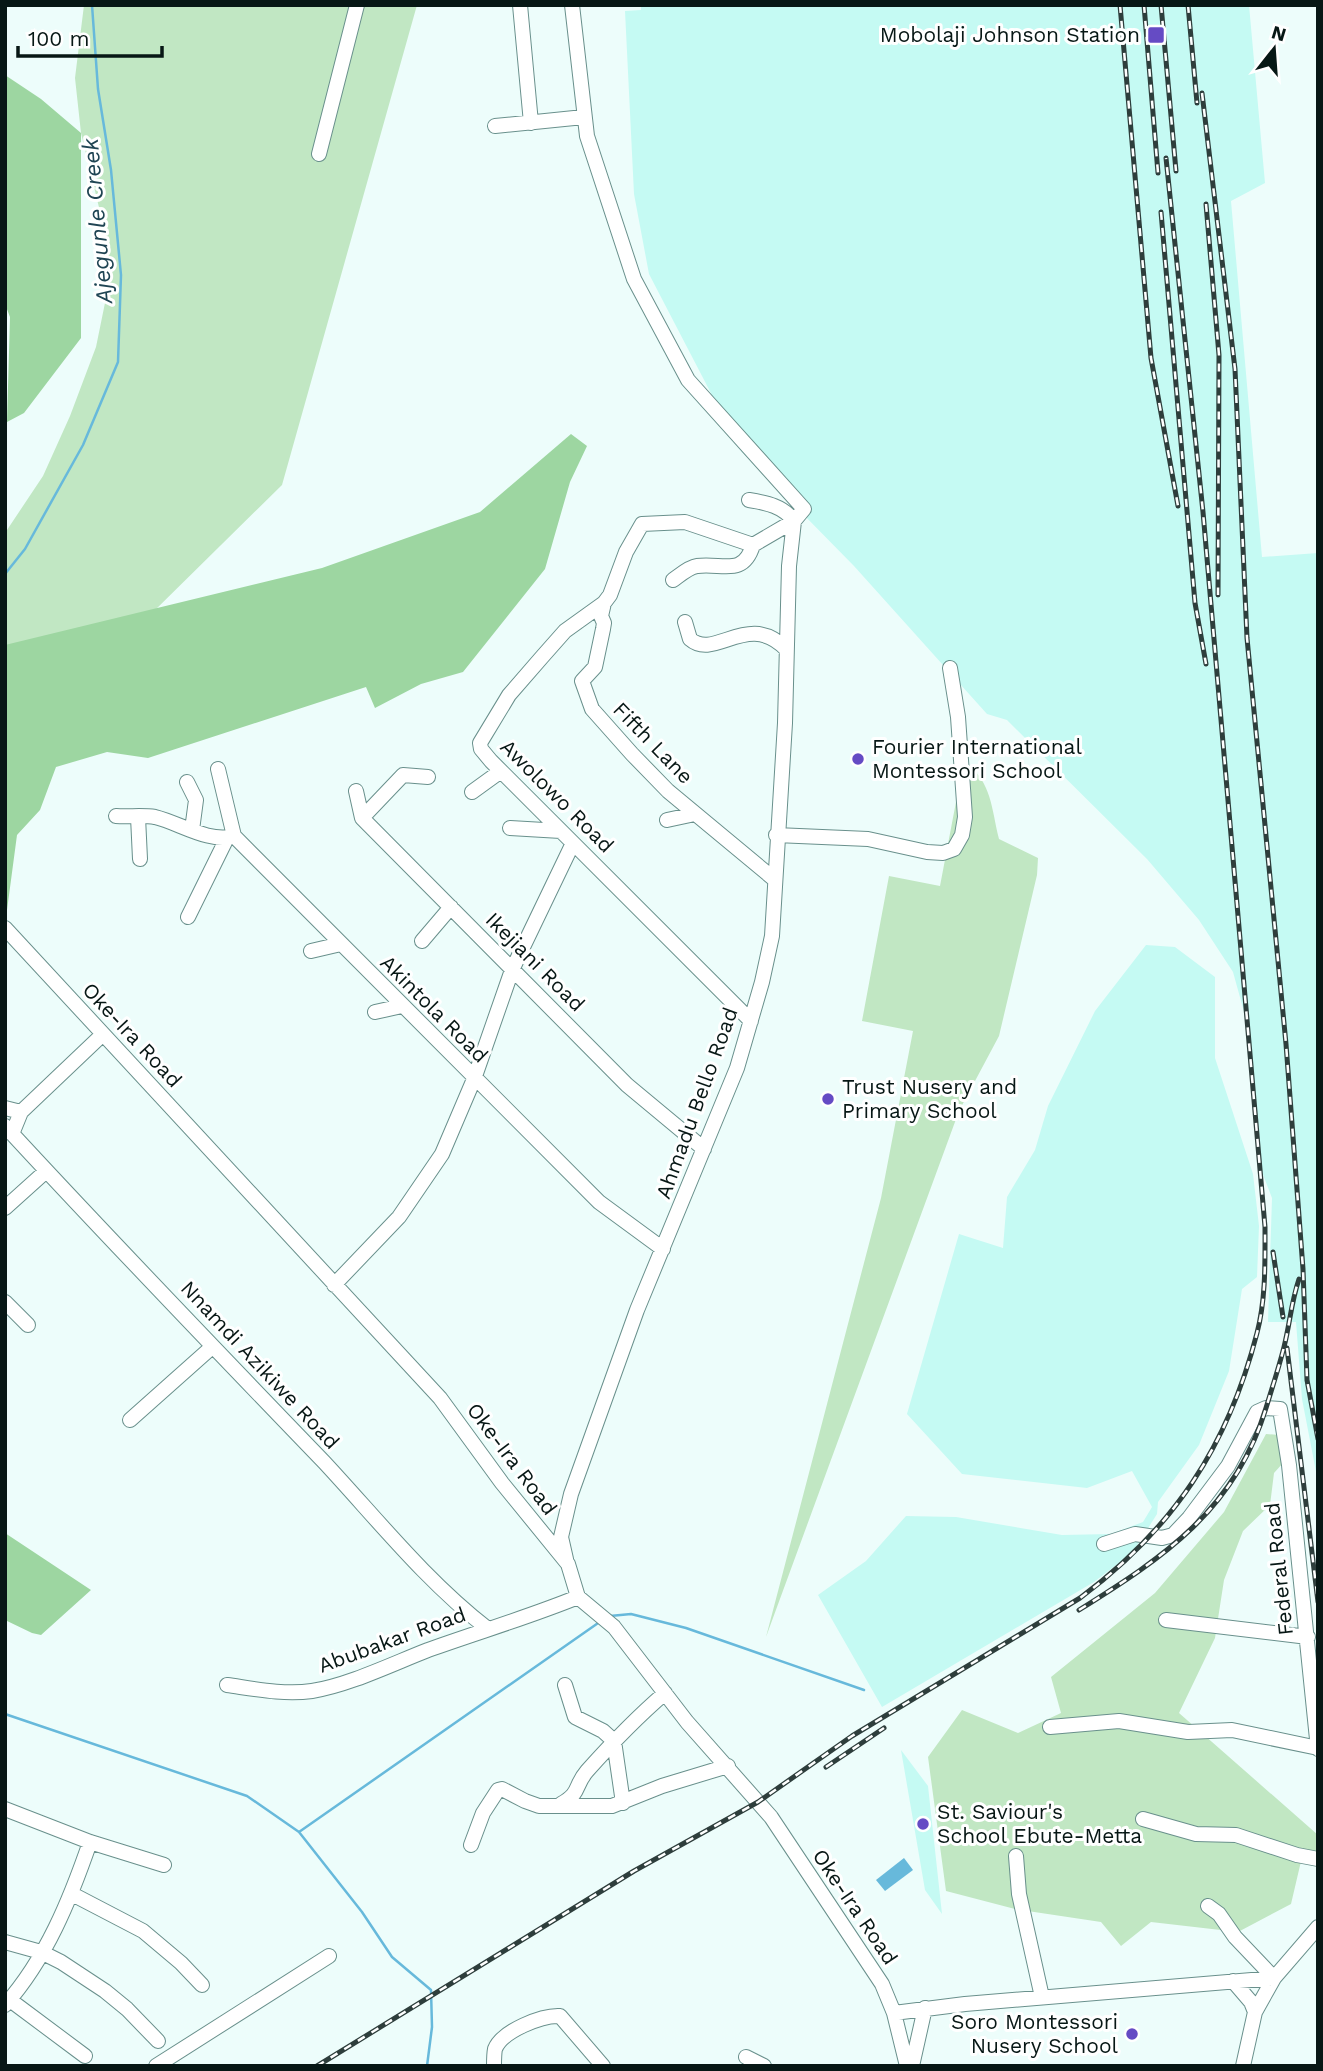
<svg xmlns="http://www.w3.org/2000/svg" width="1323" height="2071" font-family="'Work Sans',sans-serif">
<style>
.built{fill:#c5faf3}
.green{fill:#c1e7c3}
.forest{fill:#9dd6a1}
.water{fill:#67b9db}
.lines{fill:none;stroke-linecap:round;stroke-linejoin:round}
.stream{stroke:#67b9db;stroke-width:2.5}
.minor-casing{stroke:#69908c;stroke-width:16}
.minor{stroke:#fff;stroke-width:14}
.rail-casing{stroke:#2e3e3c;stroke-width:5}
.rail{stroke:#fff;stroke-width:2.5;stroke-dasharray:8;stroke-linecap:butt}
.poi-dot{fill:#654bc4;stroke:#fff;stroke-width:2.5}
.labels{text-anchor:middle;stroke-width:6;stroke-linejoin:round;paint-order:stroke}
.poi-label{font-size:21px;fill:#071715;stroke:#fff;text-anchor:start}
.street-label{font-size:21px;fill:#071715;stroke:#fff}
.water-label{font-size:23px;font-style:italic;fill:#1f4453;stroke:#fff}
</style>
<rect width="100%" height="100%" fill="#edfdfb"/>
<path class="built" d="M641 5H1249L1265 183 1231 201 1262 557 1318 553V1482L1302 1399 1296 1322H1268L1272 1198 1262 1172 1246 1019 1233 972 1199 920 1147 859 1007 720 987 714 854 566 741 451 649 274 634 194 625 11 641 10Z
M1146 945 1175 947 1215 977V1058L1253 1174 1259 1226 1257 1277 1242 1289 1229 1371 1199 1445 1158 1502 1157 1514 1133 1552 1094 1582 882 1707 818 1595 866 1561 906 1516 956 1517 1062 1535 1111 1534 1143 1522 1152 1507 1132 1471 1087 1488 962 1474 907 1414 959 1234 1003 1248 1007 1197 1035 1150 1048 1106 1095 1011Z
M901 1750 928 1786 942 1914 925 1890Z"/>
<path class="green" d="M84 5H417L282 485 5 758V533L43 476 70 416 96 347 106 298 103 224 81 133 75 78Z
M964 760C992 783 991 806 999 839L1038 858 1037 875 999 1036 959 1111 766 1637 881 1198 913 1031 862 1021 889 876 940 886Z
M1266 1434 1280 1435 1292 1453 1274 1473 1270 1505 1243 1531 1224 1580 1215 1638 1179 1713 1318 1835V1865L1302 1857 1291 1904 1238 1932 1151 1922 1121 1946 1101 1922 1015 1909 946 1891 928 1757 962 1710 1018 1733 1061 1713 1051 1677 1155 1593 1224 1512Z"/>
<path class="forest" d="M5 75 41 99 81 133V338L24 413 7 422 10 317 5 304Z
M571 434 587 446 570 482 545 569 463 672 421 684 375 708 366 687 148 758 107 752 56 767 40 810 17 835 5 925V645L322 568 480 512Z
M5 1533 91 1590 41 1635 32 1633 5 1620Z"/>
<path class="water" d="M904 1858 913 1870 885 1891 876 1880Z"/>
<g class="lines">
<path class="stream" d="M5 574 25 549 83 445 118 362 121 275 111 170 98 89 92 5
M610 1616 631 1614 686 1628 864 1690
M5 1714 247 1796 299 1832 362 1912 392 1957 431 1990 432 2027 427 2066
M299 1832 601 1621"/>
<defs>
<path id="minor" d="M520 5 531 123
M572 5 587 136 634 279 688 380 804 509 794 521 753 545 685 522 642 524 626 552 610 595 604 603 565 631 542 657 509 695 480 743 481 749 491 761 751 1021
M495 126 584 117
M319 154 357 5
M673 580C680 575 689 567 697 566 721 562 743 578 753 545
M604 603 601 616 604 623 603 629 595 667 582 681 592 709 632 754 668 791 774 879
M685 622 690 639C715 661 748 610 786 649
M218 769 234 836 599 1202 663 1249
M187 782 196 800 192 830
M356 791 362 818 627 1085 704 1149
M472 792 501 771
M116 816C128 817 143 815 155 817 180 823 208 843 234 836
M138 817 140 859
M362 818 403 775 428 777
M667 820 695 814
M510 828 561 831
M776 835 868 839 927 852 943 853 954 849 962 835 965 817 958 717 950 668
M188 917 227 838
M5 928 440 1398 502 1483 568 1564 578 1597 614 1627 687 1722 771 1817 882 1984 894 2013 907 2066
M422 941 451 907
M311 951 341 944
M375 1012 402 1006
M5 1108 21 1112
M5 1126C110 1240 217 1351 324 1462 377 1519 426 1581 488 1629
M12 1134 21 1112 102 1035
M5 1208 45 1172
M334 1285 399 1217 442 1154 474 1079 512 970 573 843
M5 1302 28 1325
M130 1420 212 1347
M1104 1544 1135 1534 1162 1538 1173 1535 1189 1518 1228 1466 1257 1412 1266 1408 1280 1409 1289 1465 1318 1749
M566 1559 561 1537 571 1494 637 1310 737 1068 762 982 772 936 785 723 789 566 794 521C783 506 767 503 749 500
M1166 1620 1308 1637
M227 1685C255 1689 284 1695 312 1691 349 1685 392 1664 428 1650 478 1632 529 1617 578 1597
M565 1685 575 1717 603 1731 614 1741 623 1803
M1050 1727 1119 1721 1188 1732 1232 1730 1318 1748
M561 1804C581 1793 574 1786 587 1771 612 1743 636 1718 665 1693
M5 1809 90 1842 164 1865
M1143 1819 1196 1834 1236 1835 1297 1855 1318 1859
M471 1845 483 1813 498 1790 502 1789 525 1801 539 1806H612L662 1786 728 1766
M1016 1856 1019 1894 1042 1997
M72 1894 143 1931 181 1963 202 1985
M1208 1906 1219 1914 1235 1937 1274 1978
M5 1942 41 1952 61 1962 105 1991 127 2009 158 2041
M1233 1981 1251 2002 1255 2012
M10 2000 85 2056
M5 2005C46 1959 70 1900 90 1842
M894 2013 965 2004 1274 1978
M746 2057 764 2066
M156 2066 329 1956
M494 2066C494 2060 494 2054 495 2049 502 2031 542 2015 560 2016L603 2066
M912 2066 925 2008
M1243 2066 1255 2012 1274 1978 1318 1927"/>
</defs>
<use href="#minor" class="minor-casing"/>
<use href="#minor" class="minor"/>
<defs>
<path id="rail" d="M1120 5 1151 358 1178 506
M1144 5 1158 173
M1161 5 1176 171
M1188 5 1197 103
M1202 93 1235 369 1247 638 1286 1044 1303 1269 1307 1380 1318 1439
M1206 204 1219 355 1218 595
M1161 212 1195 603 1206 664
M1273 1252 1283 1317
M1287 1348 1318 1602
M1079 1610C1164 1557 1235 1510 1266 1408 1272 1388 1279 1367 1284 1347 1290 1323 1291 1303 1299 1279
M826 1767 884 1728
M317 2066 634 1871 758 1802 852 1736 1080 1598C1174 1528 1228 1446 1257 1333 1266 1299 1265 1261 1265 1227L1203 512 1166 158"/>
</defs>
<use href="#rail" class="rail-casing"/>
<use href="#rail" class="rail"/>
</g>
<g class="poi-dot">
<rect x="1147" y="26" width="18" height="18" rx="3.5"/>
<circle cx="858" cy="759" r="7"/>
<circle cx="828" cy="1099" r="7"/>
<circle cx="923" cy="1824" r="7"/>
<circle cx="1132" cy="2034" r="7"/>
</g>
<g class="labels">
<g class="poi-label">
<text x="1140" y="42" text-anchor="end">Mobolaji Johnson Station</text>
<text x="872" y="754">Fourier International<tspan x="872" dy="24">Montessori School</tspan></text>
<text x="842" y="1094">Trust Nusery and<tspan x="842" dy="24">Primary School</tspan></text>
<text x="937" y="1819">St. Saviour's<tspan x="937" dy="24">School Ebute-Metta</tspan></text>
<text x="1118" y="2029" text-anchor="end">Soro Montessori<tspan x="1118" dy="24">Nusery School</tspan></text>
</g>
<g class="street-label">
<text transform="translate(653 743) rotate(46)" y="7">Fifth Lane</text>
<text transform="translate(557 796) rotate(45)" y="7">Awolowo Road</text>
<text transform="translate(535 962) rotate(45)" y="7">Ikejiani Road</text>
<text transform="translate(434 1009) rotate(45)" y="7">Akintola Road</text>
<text transform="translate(132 1035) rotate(47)" y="7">Oke-Ira Road</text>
<text transform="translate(697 1103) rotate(-70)" y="7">Ahmadu Bello Road</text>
<text transform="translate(260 1365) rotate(47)" y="7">Nnamdi Azikiwe Road</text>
<text transform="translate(512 1459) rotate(53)" y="7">Oke-Ira Road</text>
<text transform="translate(1279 1569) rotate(-96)" y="7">Federal Road</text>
<text transform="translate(392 1640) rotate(-20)" y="7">Abubakar Road</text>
<text transform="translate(855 1907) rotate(56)" y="7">Oke-Ira Road</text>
</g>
<g class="water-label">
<text transform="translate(97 221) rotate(-95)" y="8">Ajegunle Creek</text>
</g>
</g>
<rect width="1323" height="2071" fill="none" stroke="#071715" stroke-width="14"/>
<g transform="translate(1274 49) rotate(17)" stroke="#ffffff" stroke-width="5" paint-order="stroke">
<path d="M0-5L12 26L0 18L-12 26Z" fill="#071715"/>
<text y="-10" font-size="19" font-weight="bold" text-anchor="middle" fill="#071715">N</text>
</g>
<path d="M18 46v10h144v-10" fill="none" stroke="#071715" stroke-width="3.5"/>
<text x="28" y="46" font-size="21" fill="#071715" stroke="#ffffff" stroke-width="5" paint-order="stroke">100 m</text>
</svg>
